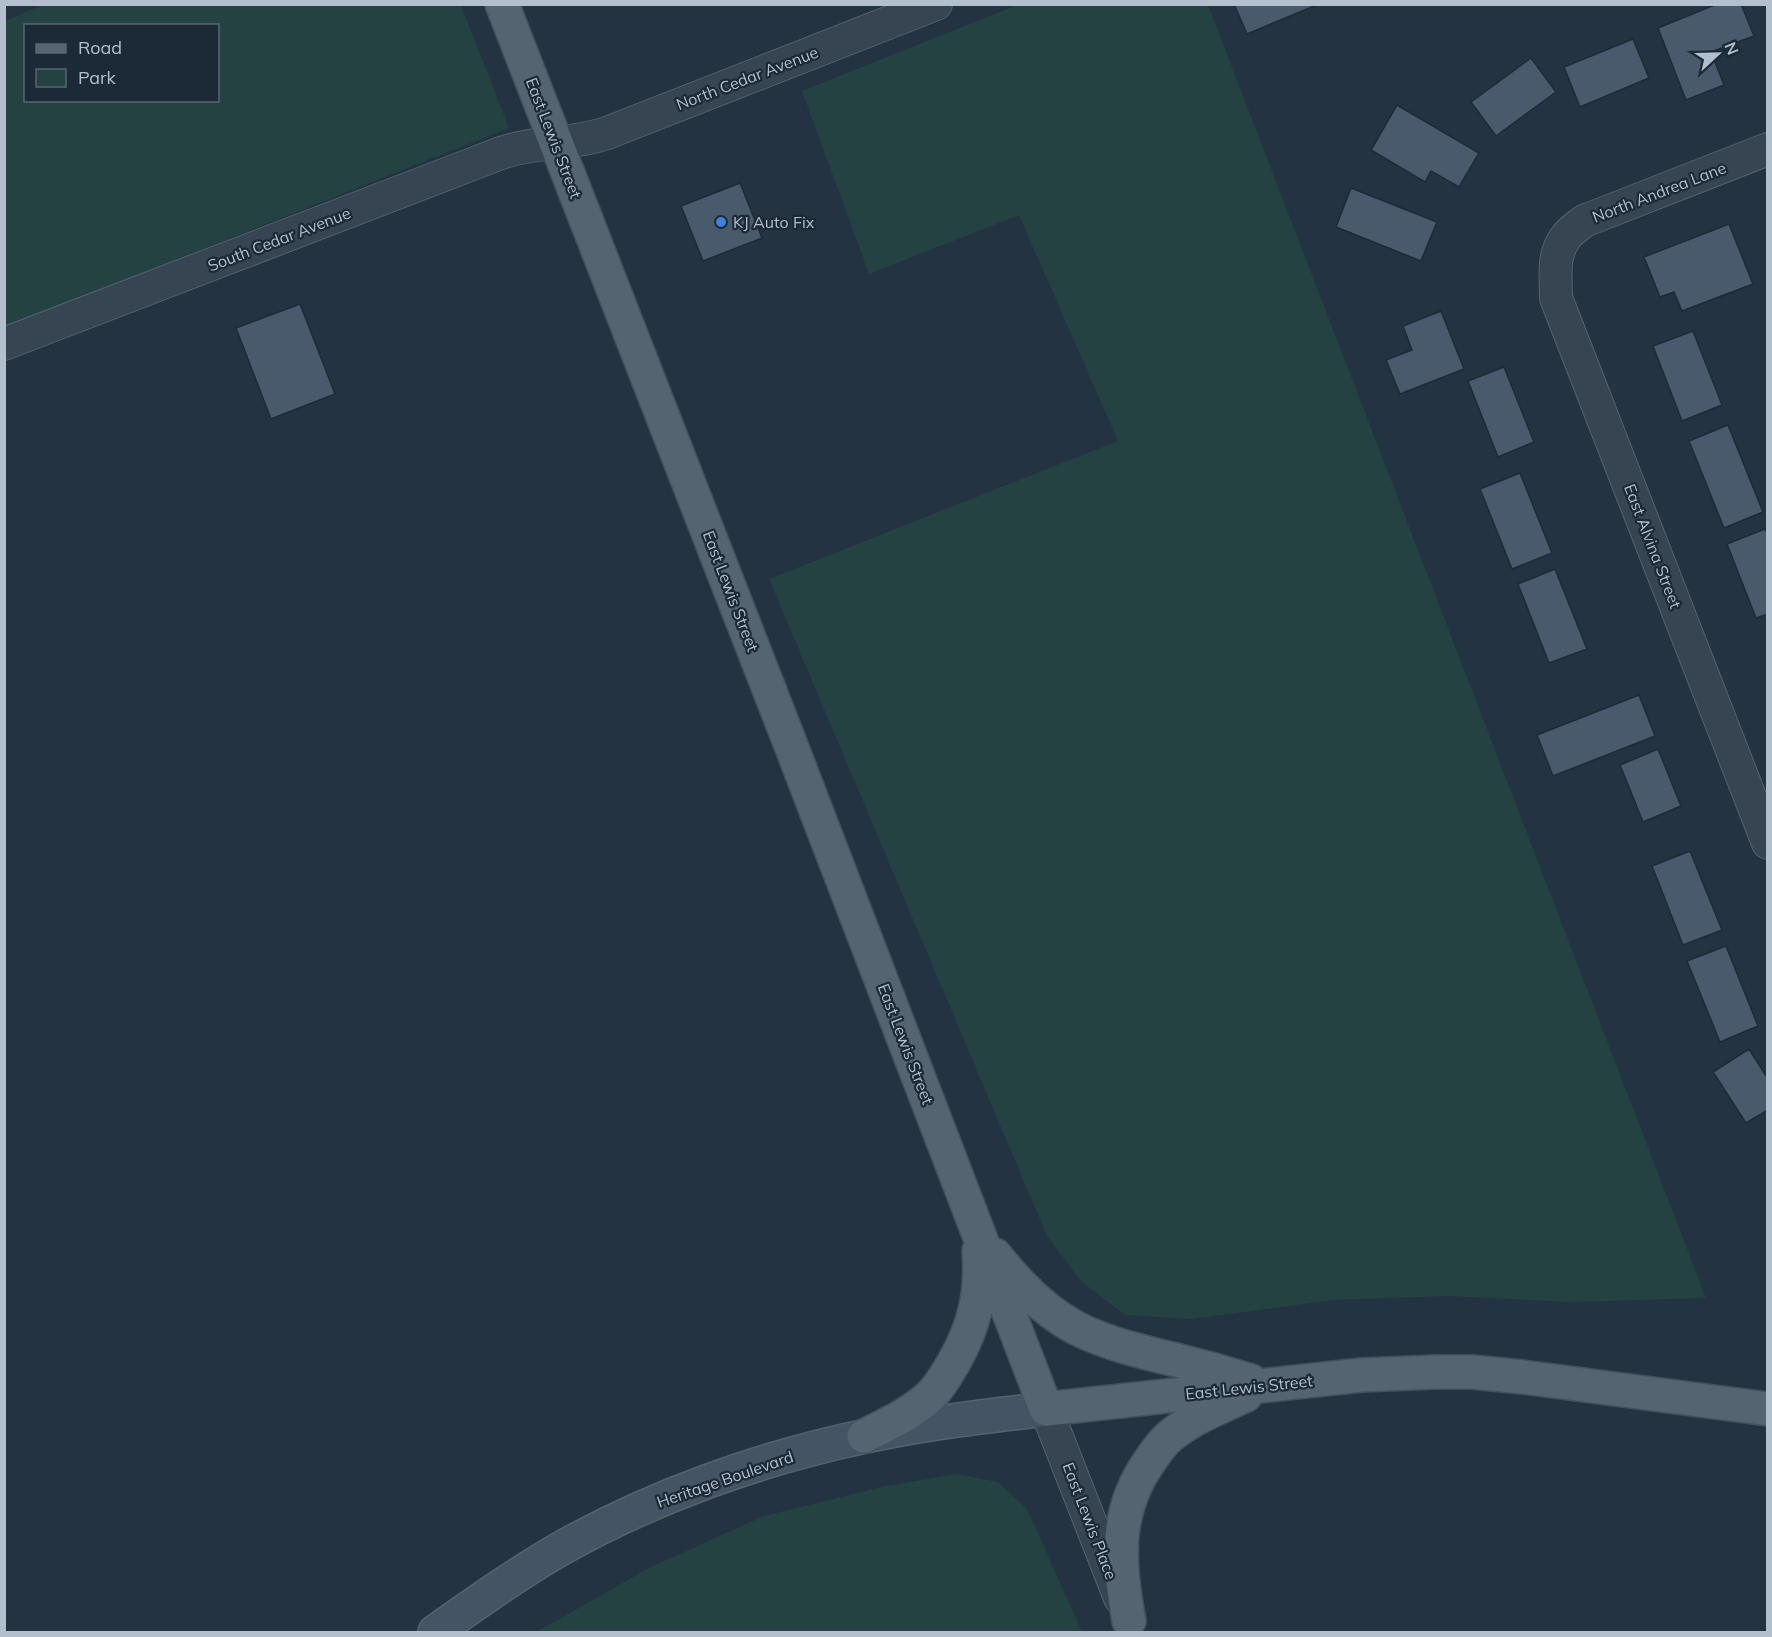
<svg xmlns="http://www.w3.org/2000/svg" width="1772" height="1637" font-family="Mulish,sans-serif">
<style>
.green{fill:#254242;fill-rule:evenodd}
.building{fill:#485a6b;stroke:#1e2b38;stroke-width:1.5}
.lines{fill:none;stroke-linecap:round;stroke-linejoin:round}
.street-casing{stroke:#55626f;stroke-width:34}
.secondary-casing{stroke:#55626f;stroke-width:36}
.primary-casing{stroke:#43505d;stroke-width:36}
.street{stroke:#374451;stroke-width:32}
.secondary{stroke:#455465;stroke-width:33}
.primary{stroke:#556471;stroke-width:33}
.shop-dot{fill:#3f7fe0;stroke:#1c2936;stroke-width:2}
.labels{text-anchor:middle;stroke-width:4.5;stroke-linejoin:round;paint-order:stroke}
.street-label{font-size:16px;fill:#b3bfcc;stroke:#1c2936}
.poi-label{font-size:16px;fill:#b3bfcc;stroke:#1c2936;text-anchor:start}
</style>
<rect width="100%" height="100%" fill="#233342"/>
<path class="green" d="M45 4 461 5 509 128 5 327V21ZM26 26H218V100H26Z
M1020 4 1208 5 1706 1298 1570 1302 1449 1296 1333 1300 1192 1319 1125 1315 1081 1281 1047 1236 769 579 1118 441 1019 215 869 274 802 91Z
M957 1474 998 1482 1027 1509 1082 1632H536L651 1567 764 1516 886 1486Z"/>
<path class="building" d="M1234 4H1319L1247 34Z
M1717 4H1741L1754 36 1711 52 1724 85 1686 100 1658 28Z
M1633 39 1649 78 1580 107 1564 67Z
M1531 58 1556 92 1496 136 1471 102Z
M1397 105 1479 153 1459 187 1431 171 1425 182 1371 150Z
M740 183 762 238 703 261 681 206Z
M1351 188 1437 222 1421 261 1336 227Z
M1729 224 1753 284 1682 311 1674 292 1660 297 1644 257Z
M300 304 335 394 271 419 236 328Z
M1441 311 1464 369 1400 394 1386 360 1412 350 1403 326Z
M1693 331 1722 405 1682 421 1653 346Z
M1504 367 1534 442 1498 457 1468 381Z
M1728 425 1763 512 1724 528 1689 441Z
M1520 473 1552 553 1512 569 1480 489Z
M1765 529 1768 535V614L1756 618 1727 544Z
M1555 569 1587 649 1549 663 1518 584Z
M1639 695 1655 736 1553 776 1537 735Z
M1658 749 1681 806 1643 822 1620 765Z
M1690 851 1722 930 1683 945 1652 866Z
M1726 946 1758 1026 1720 1042 1687 961Z
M1749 1049 1768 1079V1110L1746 1123 1713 1072Z"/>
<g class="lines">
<defs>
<path id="street" d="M1768 149 1584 221C1578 226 1570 231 1566 237 1552 254 1556 278 1556 298L1768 843
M4 344 501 153C535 141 572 145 607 133L936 4
M1046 1409 1120 1598"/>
<path id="secondary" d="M435 1632C476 1603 517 1574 560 1549 654 1496 761 1458 866 1436 926 1423 986 1416 1046 1409"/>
<path id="primary" d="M502 4 792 748 1046 1409 1362 1375 1436 1372H1472L1523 1377 1768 1409
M995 1255C1017 1283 1044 1311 1076 1328 1108 1344 1142 1352 1176 1360 1201 1366 1226 1373 1251 1381
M864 1436C888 1424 915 1412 934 1392 942 1383 948 1372 954 1362 975 1325 982 1293 979 1251
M1129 1621C1118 1564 1114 1512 1149 1462 1155 1453 1161 1444 1169 1437 1191 1418 1221 1407 1246 1395"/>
</defs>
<use href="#street" class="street-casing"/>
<use href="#secondary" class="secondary-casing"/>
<use href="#primary" class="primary-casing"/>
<use href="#street" class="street"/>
<use href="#secondary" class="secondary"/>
<use href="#primary" class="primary"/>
</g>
<circle class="shop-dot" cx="721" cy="222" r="6"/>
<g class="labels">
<g class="street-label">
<text transform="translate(747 78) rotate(-21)" y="6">North Cedar Avenue</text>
<text transform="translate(554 138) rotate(69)" y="6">East Lewis Street</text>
<text transform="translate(1659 192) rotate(-21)" y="6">North Andrea Lane</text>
<text transform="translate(279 239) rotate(-21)" y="6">South Cedar Avenue</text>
<text transform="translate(1653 546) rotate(69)" y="6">East Alvina Street</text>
<text transform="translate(731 591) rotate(69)" y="6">East Lewis Street</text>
<text transform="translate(906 1044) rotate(69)" y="6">East Lewis Street</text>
<text transform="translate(1249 1387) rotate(-6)" y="6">East Lewis Street</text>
<text transform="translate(725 1479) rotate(-19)" y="6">Heritage Boulevard</text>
<text transform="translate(1090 1521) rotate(69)" y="6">East Lewis Place</text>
</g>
<g class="poi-label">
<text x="733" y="228">KJ Auto Fix</text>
</g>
</g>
<rect width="1772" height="1637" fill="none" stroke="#b3bfcc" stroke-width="12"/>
<rect x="24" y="24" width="195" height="78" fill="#1c2936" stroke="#586572" stroke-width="1.5"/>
<rect x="36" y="44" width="30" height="9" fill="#556471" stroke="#586572" stroke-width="1.5"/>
<text x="78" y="54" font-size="18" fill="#b3bfcc">Road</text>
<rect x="36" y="69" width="30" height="18" fill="#254242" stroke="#586572" stroke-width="1.5"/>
<text x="78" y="84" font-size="18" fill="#b3bfcc">Park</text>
<g transform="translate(1718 54) rotate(68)" stroke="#1c2936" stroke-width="4.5" paint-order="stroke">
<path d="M0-4.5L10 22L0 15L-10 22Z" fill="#b3bfcc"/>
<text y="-9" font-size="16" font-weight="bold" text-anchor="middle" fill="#b3bfcc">N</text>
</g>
</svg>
